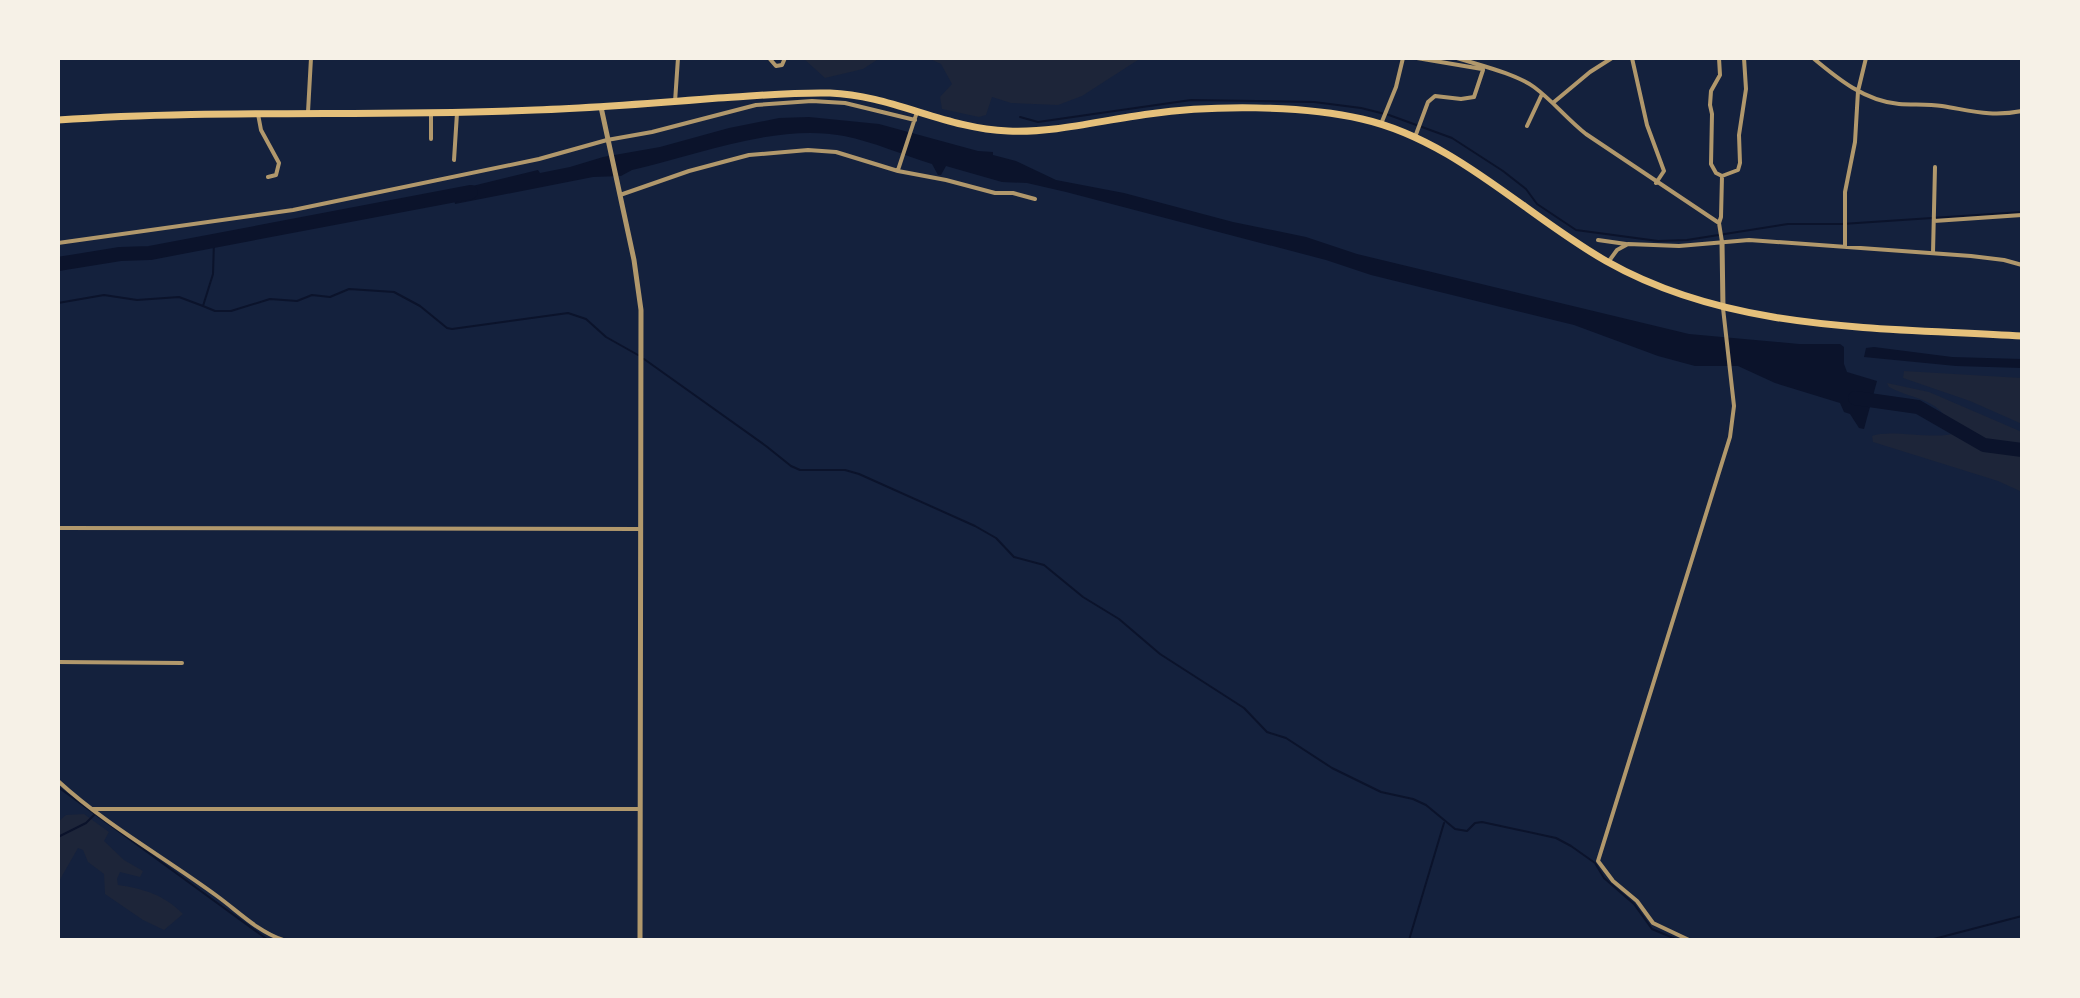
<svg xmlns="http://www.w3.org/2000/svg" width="2080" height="998" font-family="Arial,sans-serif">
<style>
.green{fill:#1d2539}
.water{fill:#0b132b}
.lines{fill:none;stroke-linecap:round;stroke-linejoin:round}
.stream{stroke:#0b132b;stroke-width:2}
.river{stroke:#0b132b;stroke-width:14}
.minor{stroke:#b1986c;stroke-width:4}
.tertiary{stroke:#b1986c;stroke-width:5}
.trunk{stroke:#e5c07b;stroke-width:7}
</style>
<rect width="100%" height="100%" fill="#14213d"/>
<path class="green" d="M803 58H880L863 69 825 78Z
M928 58H1141L1082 96 1058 105 1011 103 992 97 986 115 979 117 942 109 940 97 952 84 941 64Z
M1904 371 2022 378V424L1970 401 1903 378Z
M1887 383 1929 392 2022 432V492L1998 481 1873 442 1872 436C1889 429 1929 439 1952 434 1945 398 1915 401 1889 387Z
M84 814 109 832 104 841 124 860 143 871 140 877 120 872 117 879 118 885C145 889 164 895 183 914L164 930 143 920 105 894 104 874 88 862 83 850 78 848 58 883V822L66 815Z"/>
<path class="water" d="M809 117 879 124 978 151 993 152V155L1016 161 1056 180 1124 193 1233 222 1306 237 1357 254 1689 334 1799 344H1840L1844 347V364L1847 372 1877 381 1864 429 1859 428 1850 414 1844 412 1840 403 1775 383 1738 366H1695L1658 356 1574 325 1371 275 1326 260 1066 192 1027 183 1002 182 946 166 941 175H938L932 164C903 155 874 142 844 136 776 123 698 155 632 170L621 176 593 177 455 204 452 191 538 170 540 173 570 167 603 157 660 147 729 128 779 118Z
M1874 347 1952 357 2022 359V368L1956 366 1864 357 1866 348Z"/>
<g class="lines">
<path class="stream" d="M1020 117 1038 122 1191 100 1314 102 1361 108 1389 115 1452 138 1503 171 1526 189 1537 204 1576 230 1658 241 1687 240 1788 224H1842L2022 212
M58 303 104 295 137 300 179 297 203 306 213 274 214 241
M203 306 215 311H231L270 299 297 301 312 295 330 297 349 289 394 292 420 306 447 328 452 329 568 313 586 319 606 337 638 355
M644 359 766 446 791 466 800 470H845L859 474 975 526 996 538 1014 557 1044 565 1083 597 1119 619 1160 654 1244 708 1267 732 1286 738 1332 768 1381 792 1413 799 1426 805 1455 829 1467 831 1475 823 1482 822 1556 838 1571 846 1595 863 1604 878 1634 904 1652 929 1678 940
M58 787 268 940
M58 837 86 823 94 815
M1409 940 1444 823
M1930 940 2022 916"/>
<path class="river" d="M58 264 120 254 150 253 471 192
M1855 398 1918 407 1984 445 2022 450"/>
<path class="minor" d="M769 58 776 66 782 65 785 58
M1417 58 1482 69
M1457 58C1479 65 1516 74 1534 87 1553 101 1567 119 1586 134L1719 223 1722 242
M1632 58 1647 125 1664 171 1656 183
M1719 58 1720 75 1711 91 1710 105 1712 114 1711 164 1716 173 1722 176
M1813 58C1838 79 1865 101 1899 104 1913 105 1928 104 1942 106 1973 111 1991 117 2022 111
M675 102 678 58
M1554 102 1590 72 1612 58
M308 112 311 58
M258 114 261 130 279 163 276 175 268 177
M1381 124 1396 87 1403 58
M1527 126 1542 94
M1415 137 1428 102 1435 96 1461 99 1474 97 1483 70
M431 139V113
M454 160 457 113
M898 170 917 112
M620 195 689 171 749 155 808 150 836 152 898 171 946 180 995 193H1013L1035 199
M1934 221 2022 215
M1719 223 1721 217 1722 176 1738 170 1740 163 1739 135 1746 89 1744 58
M1598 240 1626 244
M58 243 293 210 539 159 607 140 652 132 756 105 812 101 845 103 915 120
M1845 247V192L1855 142 1858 91 1866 58
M1933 253 1935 167
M1609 261 1617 250 1628 244 1679 246 1749 240 1971 256 2004 260 2022 265
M58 528 641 529
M58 662 182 663
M58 781C106 825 164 857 217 896 239 912 257 931 283 940
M92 809H640
M1689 940 1653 923 1637 901 1613 881 1598 861 1730 437 1734 406 1723 308"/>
<path class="tertiary" d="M601 107 634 260 641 310 640 940
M1722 242 1723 308"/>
<path class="trunk" d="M58 120C217 109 376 117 535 110 596 108 657 103 718 98 755 96 792 92 830 93 891 95 946 129 1008 131 1056 133 1102 120 1149 114 1211 105 1301 105 1362 119 1455 140 1525 215 1606 261 1733 333 1881 327 2022 336"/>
</g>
<rect width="2080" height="998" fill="none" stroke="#f6f1e7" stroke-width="120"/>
</svg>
